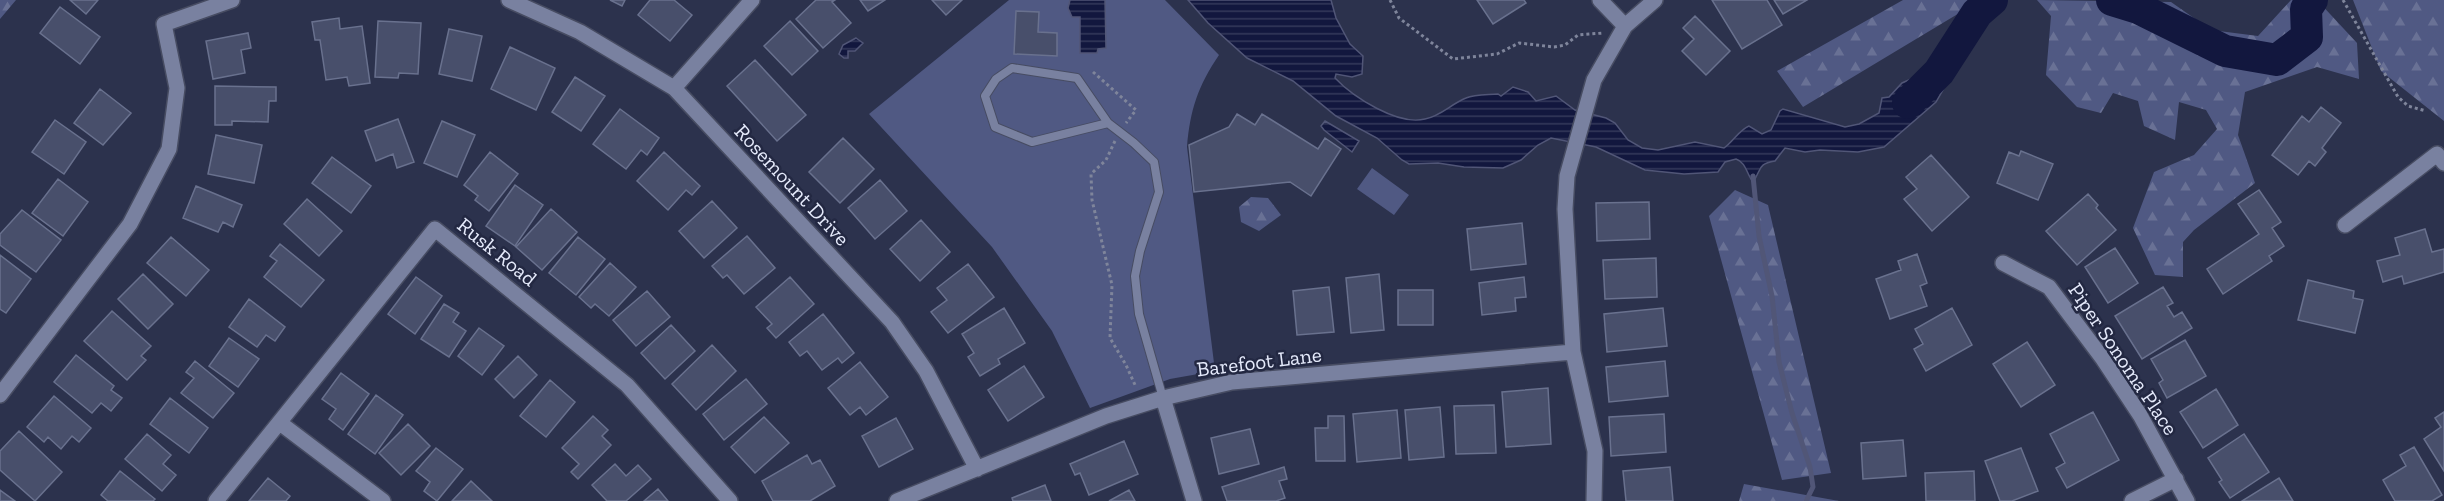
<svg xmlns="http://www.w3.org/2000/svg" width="2444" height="501" font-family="'Zilla Slab',serif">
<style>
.green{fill:#505983}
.forest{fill:url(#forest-firs)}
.water{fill:url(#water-rules);stroke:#515677;stroke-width:1.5}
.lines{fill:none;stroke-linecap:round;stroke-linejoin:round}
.stream{stroke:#515677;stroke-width:5}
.river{stroke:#12173e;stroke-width:32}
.building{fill:#484f6b;stroke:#69718e;stroke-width:1.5}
.lane-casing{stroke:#474c62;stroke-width:10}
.street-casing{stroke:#474c62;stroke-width:18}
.path{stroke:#7f859b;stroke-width:3;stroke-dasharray:3 3;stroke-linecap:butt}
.lane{stroke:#7981a0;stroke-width:8}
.street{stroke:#7981a0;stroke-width:15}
.labels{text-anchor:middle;stroke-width:5;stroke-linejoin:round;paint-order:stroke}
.street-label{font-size:21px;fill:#e5eafb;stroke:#232842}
</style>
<defs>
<pattern id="forest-firs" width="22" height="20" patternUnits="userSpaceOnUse" patternTransform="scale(1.5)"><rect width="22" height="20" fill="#505983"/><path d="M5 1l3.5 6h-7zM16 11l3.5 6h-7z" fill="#697195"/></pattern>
<pattern id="water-rules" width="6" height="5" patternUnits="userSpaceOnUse" patternTransform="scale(1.5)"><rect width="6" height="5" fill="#12173e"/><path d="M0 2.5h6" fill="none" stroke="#34395b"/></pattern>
</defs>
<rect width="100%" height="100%" fill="#2c324d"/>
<path class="green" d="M1009 0H1165L1219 55C1198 86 1190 110 1187 147L1215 371 1170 379 1090 408 1052 331 992 247 869 114Z
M1372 168 1409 195 1394 215 1357 189Z"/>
<path class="forest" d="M0 0H16L0 19Z
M1903 0H1981L1803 107 1777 71Z
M2037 0 2171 2 2211 30 2258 36 2291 0H2317L2357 43 2359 79 2317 67 2245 92 2238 135 2255 183 2194 230 2183 242V277L2155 275 2133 228 2154 172 2194 155 2217 129 2206 110 2179 102 2175 140 2144 126 2138 101 2113 93 2101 113 2077 107 2046 75 2051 16Z
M2353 0H2444V121L2381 71Z
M1735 190 1768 205 1831 473 1782 480 1709 216Z
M1251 197 1268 198 1281 215 1259 231 1241 222 1239 207Z
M1744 484 1839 501H1739Z"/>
<path class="water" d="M1070 0H1105L1106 48 1098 49 1097 53H1080V17H1072L1068 8Z
M1188 0H1331L1336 18 1350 44 1363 56 1362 74 1352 77 1336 74 1335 78C1353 97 1398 126 1425 119 1441 116 1451 104 1466 98 1475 94 1488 95 1498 94L1501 96 1513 87 1528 92 1536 101 1556 96 1575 110 1606 118 1615 123 1628 140 1642 148 1658 150 1695 142 1724 148C1733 142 1739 130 1749 126L1762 134 1771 130 1780 111 1783 109 1845 127 1859 124 1879 113 1882 98 1889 97 1902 83 1932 70 1943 75 1944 88 1936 102 1884 147 1858 152 1820 150 1805 152 1785 148 1775 161C1757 164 1762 169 1753 182 1747 175 1746 162 1736 159L1725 162 1718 172 1684 174 1645 170 1596 147 1551 138 1538 145 1521 160 1503 168 1464 167 1438 163 1409 164 1402 160 1377 138 1336 116 1293 81 1247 58 1208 23Z
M856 38 863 43 855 51H848V58H844L839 54 843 45Z
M1325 121 1359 141 1352 152 1324 130 1321 126Z"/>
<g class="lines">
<path class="stream" d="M1753 176 1759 236 1772 296 1779 362 1792 413 1810 467 1813 487 1806 501"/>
<path class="river" d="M2112 0 2138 8 2225 51 2277 60 2307 37 2306 9 2312 0
M1908 103 1939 72 1977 13 1992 0"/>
</g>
<path class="building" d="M70 0H98L86 14Z
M610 0H625L622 6Z
M650 0H674L692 15 670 41 638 15Z
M816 0H835L832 2 851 23 823 48 796 19Z
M860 0H885L868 11Z
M932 0H962L946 15Z
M1477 0H1524L1526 3 1493 24Z
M1712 0H1767L1782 25 1742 49Z
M1774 0H1807L1783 14Z
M60 7 100 37 80 64 40 33Z
M1016 11 1039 12 1038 32 1057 33V56L1014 54Z
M1695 16 1730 51 1706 75 1682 51 1694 39 1683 28Z
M339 18 340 29 362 26 370 83 349 86 347 77 326 80 320 40H315L312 22Z
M378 21 421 23 418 74 399 73 398 78 375 77Z
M790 21 818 51 792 75 764 46Z
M449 29 482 36 472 81 439 74Z
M248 33 251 48 241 50 245 73 213 79 206 41Z
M510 47 555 68 536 110 491 89Z
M755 60 806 115 777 141 727 86Z
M575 77 605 96 581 131 552 112Z
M215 86 276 87V101H269L268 122 232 121V125H215Z
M100 89 131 113 103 145 74 123Z
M2321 107 2341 123 2322 148 2326 152 2315 166 2309 161 2298 175 2272 155 2302 116 2309 122Z
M620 109 659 138 647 155 641 150 626 169 593 144Z
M1237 114 1255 125 1262 114 1318 149 1325 138 1341 149 1311 196 1290 182 1194 192 1189 145 1229 127Z
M398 119 414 162 397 168 393 154 376 161 365 131Z
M55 120 86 142 64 174 32 152Z
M442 121 475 135 457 177 424 163Z
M216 135 262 145 254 183 208 174Z
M843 138 874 169 840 203 809 172Z
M2021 151 2053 164 2038 200 1997 183 2009 152 2019 156Z
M490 152 518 174 489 211 475 200 478 196 464 185Z
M664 152 700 186 692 195 686 190 668 210 637 181Z
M1931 155 1969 197 1932 231 1904 199 1917 189 1906 177Z
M332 157 371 186 351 213 312 183Z
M58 179 88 202 63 236 32 213Z
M880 180 907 211 875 239 848 208Z
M515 185 543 205 515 246 486 226Z
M196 186 242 205 233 227 223 222 218 232 183 218Z
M2259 190 2281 222 2272 228 2284 246 2269 256 2272 261 2223 294 2207 269 2259 234 2238 204Z
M2088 194 2098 205 2096 208 2116 230 2077 265 2046 231Z
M307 199 342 231 319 256 284 224Z
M712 201 737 228 704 258 679 231Z
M1649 202 1650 239 1597 241 1596 203Z
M551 209 577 232 542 270 516 247Z
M22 210 61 240 36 272 0 245V234Z
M921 220 950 252 920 281 890 249Z
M1522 223 1526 264 1471 270 1467 229Z
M2425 229 2432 252 2444 249V272L2404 284 2402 276 2383 282 2377 261 2400 255 2395 238Z
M747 236 775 268 744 294 727 275 723 278 712 266Z
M171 237 209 270 186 296 147 263Z
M578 237 605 259 576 295 549 273Z
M280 244 324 280 301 307 264 277 277 261 270 256Z
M2115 248 2138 283 2108 303 2085 267Z
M1917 254 1927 283 1920 286 1927 306 1890 319 1876 279 1901 270 1898 261Z
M0 255 31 279 6 313 0 309Z
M1656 258 1657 297 1605 299 1603 260Z
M610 263 636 287 609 316 595 304 591 308 579 297Z
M968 264 994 297 948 333 931 312 947 300 937 288Z
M143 274 173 304 148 329 118 299Z
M1379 274 1384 330 1351 333 1346 278Z
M416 277 442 296 415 334 388 314Z
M790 277 814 304 776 338 767 328 772 324 756 307Z
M1524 277 1526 297 1515 298 1516 311 1482 315 1479 283Z
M2308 280 2354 291 2353 298 2363 300 2355 333 2298 320Z
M1329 287 1334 332 1297 335 1293 291Z
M2163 287 2173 303 2167 306 2174 317 2182 312 2192 328 2142 359 2115 316Z
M1398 290H1433V325H1398Z
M647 291 670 317 636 346 613 320Z
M249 299 285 327 275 341 266 335 257 347 229 327Z
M444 304 459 313 453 322 466 331 449 357 421 339Z
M1004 308 1025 343 998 359 1000 364 980 376 968 357 974 353 962 334Z
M1663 308 1667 346 1607 352 1604 314Z
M1952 308 1972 345 1926 371 1914 349 1923 344 1915 329Z
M112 311 151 346 141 356 146 360 127 380 84 341Z
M823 314 854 353 842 363 838 358 822 370 807 351 800 356 789 342Z
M671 325 695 351 665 379 641 353Z
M479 328 504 346 482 375 458 356Z
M229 338 259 359 238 387 209 366Z
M2185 340 2206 376 2167 398 2159 383 2163 380 2151 359Z
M2027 342 2055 385 2021 407 1993 364Z
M712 345 736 371 696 410 672 384Z
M76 355 114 386 111 390 122 398 111 411 101 403 92 413 54 382Z
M518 356 537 375 514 398 495 379Z
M195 361 234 393 213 418 181 393 194 378 186 372Z
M1665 361 1668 396 1609 402 1606 367Z
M860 362 888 397 866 415 860 407 850 415 828 388Z
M1024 366 1044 397 1008 421 988 390Z
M341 373 369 394 343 430 329 419 336 409 322 399Z
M746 379 767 404 724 440 703 414Z
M550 380 575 402 546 437 520 416Z
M1548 388 1551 444 1506 447 1502 392Z
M2216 389 2238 425 2203 448 2180 412Z
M376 395 403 415 375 454 348 434Z
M54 396 91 428 79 442 72 436 61 449 48 437 44 442 27 427Z
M170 398 208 428 189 453 150 424Z
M1494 405 1496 453 1456 454 1454 406Z
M1440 407 1444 457 1409 460 1405 410Z
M1397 410 1401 458 1357 462 1353 414Z
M2093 412 2119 460 2067 488 2056 468 2065 463 2050 434Z
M2444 412V471L2424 439 2441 427 2435 418Z
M1664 414 1666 452 1611 456 1609 417Z
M593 416 608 430 602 436 611 445 578 479 571 472 579 464 562 448Z
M1328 416H1344L1345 461H1316L1315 428H1328Z
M764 417 789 443 755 473 731 447Z
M896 418 913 449 879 467 862 436Z
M408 424 430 446 401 475 379 453Z
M1250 429 1259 464 1219 474 1211 438Z
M19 431 62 472 35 501 0 470V451Z
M147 434 171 455 163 464 176 475 162 491 125 459Z
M2244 434 2269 472 2230 498 2219 482 2222 480 2208 458Z
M1903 440 1906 476 1863 479 1861 443Z
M1124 441 1138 474 1089 495 1080 473 1075 475 1070 464Z
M2414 447 2442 495 2432 501H2395L2383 480 2406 466 2400 455Z
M436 448 463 469 437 501 424 491 430 482 416 471Z
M2021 448 2038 491 2012 501H2000L1985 461Z
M807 455 812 464 820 460 835 486 810 501H773L762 481Z
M615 464 626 476 638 465 651 479 626 501H607L592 485Z
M1284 467 1287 479 1279 481 1285 498 1276 501H1227L1222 487Z
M1670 467 1673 501H1626L1623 471Z
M120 471 155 499 153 501H108L101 495Z
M1974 471 1975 501H1926L1925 473Z
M268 478 290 496 286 501H249Z
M2279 478 2293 501H2242Z
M471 481 492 501H452Z
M1045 485 1051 501H1013L1012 498Z
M658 489 668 501H644Z
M0 490 15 501H0Z
M1129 490 1135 501H1109Z"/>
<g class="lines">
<defs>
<path id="lane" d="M1108 123 1032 142 995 127 985 96 996 79 1012 68 1077 78 1108 123 1134 143 1154 162 1159 192 1140 251 1135 276 1139 314 1163 398"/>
<path id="street" d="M509 0 580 32 674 88 892 322 926 371 977 469
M1600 0 1625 26
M674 88 752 0
M2345 225 2437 154 2444 163
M2003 263 2049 287 2103 359 2140 415 2187 501
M0 395 130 224 169 149 177 88 164 24 232 0
M1163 398 1194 501
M280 423 383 501
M216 501 435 229 627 385 730 501
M897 501 1106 416 1163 398 1232 382 1573 352
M1594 501 1595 451 1573 352 1565 209 1567 176 1594 80 1625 26 1655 0
M2132 501 2176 479"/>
</defs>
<use href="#lane" class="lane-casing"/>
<use href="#street" class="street-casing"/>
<path class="path" d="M1390 0 1399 18 1453 59 1497 54 1519 43 1554 47 1565 45 1578 35 1603 33
M2343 0 2398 97 2408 106 2426 111
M1093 72 1136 110 1126 123
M1115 141 1106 160 1091 174 1092 200 1112 285 1110 338 1126 365 1136 387"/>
<use href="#lane" class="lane"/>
<use href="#street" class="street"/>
</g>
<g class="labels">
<g class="street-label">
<text transform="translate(792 185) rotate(47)" y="7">Rosemount Drive</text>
<text transform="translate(497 252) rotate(39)" y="7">Rusk Road</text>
<text transform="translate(2123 359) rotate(56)" y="7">Piper Sonoma Place</text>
<text transform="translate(1259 362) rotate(-7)" y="7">Barefoot Lane</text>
</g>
</g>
</svg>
